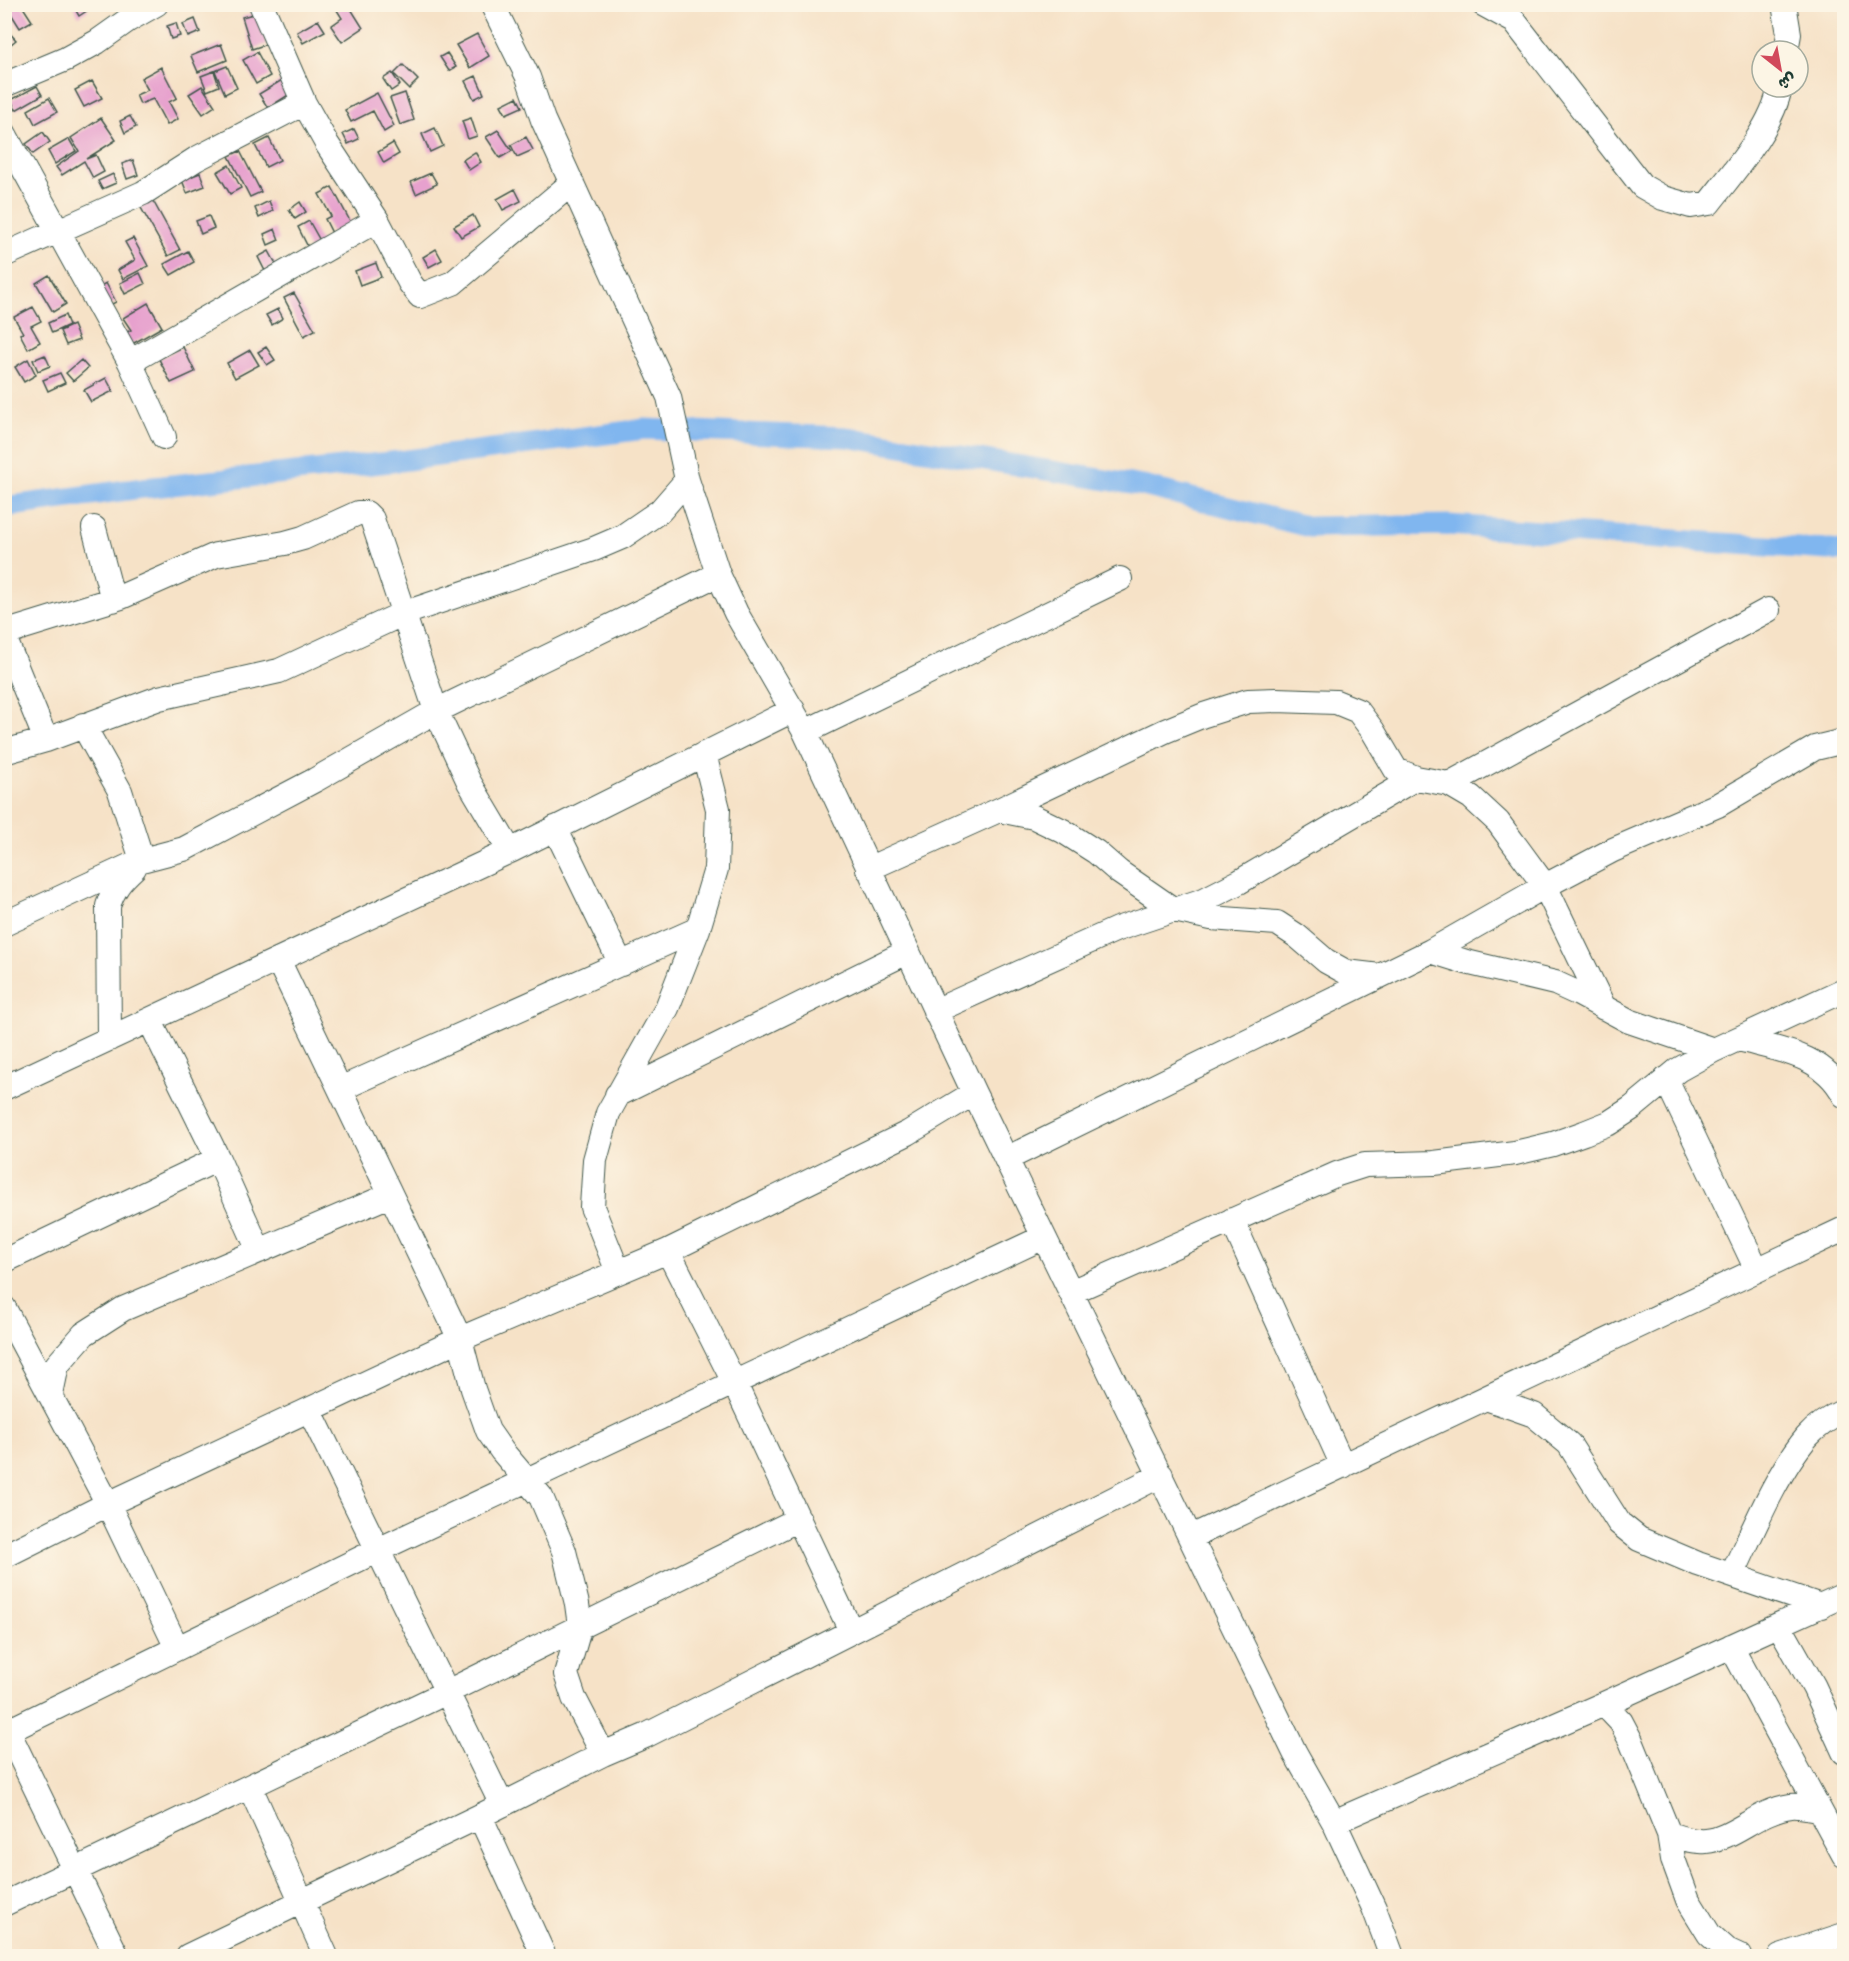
<svg xmlns="http://www.w3.org/2000/svg" width="1849" height="1961" font-family="'Balsamiq Sans','Playpen Sans Arabic',sans-serif">
<style>
.lines{fill:none;stroke-linecap:round;stroke-linejoin:round}
.canal{stroke:#80b6ef;stroke-width:21}
.building{fill:#e7a1ce}
.minor-casing{stroke:#3f564a;stroke-width:26}
.minor{stroke:#fff;stroke-width:24}
</style>
<rect width="100%" height="100%" fill="#fcf5e5"/>
<filter id="ink" filterUnits="userSpaceOnUse"><feTurbulence type="fractalNoise" baseFrequency=".0167" numOctaves="2"/><feDisplacementMap in="SourceGraphic" scale="12" xChannelSelector="R" yChannelSelector="G"/><feConvolveMatrix kernelMatrix="1 2 1 2 8 2 1 2 1" color-interpolation-filters="sRGB"/></filter>
<filter id="wash" filterUnits="userSpaceOnUse"><feTurbulence type="fractalNoise" baseFrequency=".008" numOctaves="4" result="noise"/><feDisplacementMap in="SourceGraphic" scale="24" xChannelSelector="R" yChannelSelector="G"/><feGaussianBlur stdDeviation="1.35" result="paint"/><feColorMatrix in="noise" values="0 0 0 0 0 0 0 0 0 0 0 0 0 0 0 0 0 1.4 0 .05"/><feComposite in="paint" operator="in"/></filter>
<g filter="url(#wash)">
<rect width="100%" height="100%" fill="#f6e2c7"/>
<g class="lines">
<path class="canal" d="M4 507 134 489 400 461 644 429 846 437 1143 486 1310 527 1448 525 1844 551"/>
</g>
<g id="blocks">
<path class="building" d="M5 4H21L32 21 20 28Z
M72 4H84L88 10 79 16Z
M340 4H348L363 28 342 42 331 26 342 18 335 7Z
M257 13 267 44 252 49 242 17Z
M195 19 200 32 188 37 183 24Z
M318 20 325 31 303 43 297 32Z
M176 23 180 36 171 39 167 26Z
M4 27 16 40 4 50Z
M477 34 489 56 470 68 456 45Z
M221 44 227 60 198 72 191 56Z
M257 52 270 76 256 84 243 60Z
M447 53 456 67 449 71 440 57Z
M403 65 418 80 409 89 394 74Z
M227 66 237 88 225 94 215 71Z
M161 67 177 98 169 102 178 119 167 125 153 99 140 104 136 95 148 90 141 78Z
M214 71 219 86 207 91 201 76Z
M392 73 400 85 391 91 383 79Z
M476 76 484 94 474 99 465 81Z
M282 80 290 94 268 108 259 94Z
M92 81 102 98 84 107 75 90Z
M37 86 42 95 16 110 11 100Z
M202 86 215 106 203 114 189 94Z
M377 93 394 126 384 132 373 111 351 122 345 110Z
M405 93 414 120 400 125 390 98Z
M517 97 522 107 506 114 501 105Z
M49 98 57 112 35 124 28 110Z
M130 116 136 127 125 133 120 121Z
M101 118 116 140 86 159 96 155 104 172 93 178 84 161 62 175 56 167 79 151 71 138Z
M471 118 477 136 468 139 462 121Z
M435 128 443 146 430 152 422 134Z
M354 129 359 139 348 144 343 134Z
M498 130 512 151 500 158 486 137Z
M43 132 50 142 33 154 26 144Z
M526 137 533 150 517 157 511 145Z
M269 138 280 160 266 167 255 145Z
M69 139 76 151 55 164 48 151Z
M393 143 399 154 384 163 378 152Z
M240 151 261 192 250 197 229 156Z
M475 152 481 162 469 170 463 160Z
M133 160 138 175 127 179 122 164Z
M229 165 241 188 230 194 217 172Z
M200 173 205 186 187 193 182 180Z
M431 173 437 184 416 194 411 182Z
M113 174 116 183 102 189 98 181Z
M332 187 351 223 332 233 325 219 331 216 319 194Z
M515 189 521 201 503 210 497 199Z
M152 199 180 250 168 256 140 206Z
M269 201 273 211 259 218 255 208Z
M300 202 306 212 295 219 289 210Z
M473 215 479 227 461 237 454 226Z
M209 216 214 228 201 234 196 221Z
M309 221 323 246 311 253 298 227Z
M275 229 279 240 268 245 264 234Z
M133 238 148 266 123 279 118 270 135 260 125 242Z
M436 249 442 260 429 267 423 257Z
M188 251 194 262 171 275 164 264Z
M269 251 276 264 265 271 258 257Z
M376 263 381 277 360 285 355 271Z
M4 271 11 287 4 291Z
M140 273 145 284 125 294 120 283Z
M49 275 66 304 53 312 36 283Z
M106 283 116 302 104 308 94 289Z
M294 293 315 330 304 336 284 298Z
M148 303 162 327 127 347 120 336 131 330 123 318Z
M33 307 41 321 31 326 40 342 28 349 20 334 23 333 14 317Z
M278 309 283 318 272 325 266 315Z
M65 315 69 325 52 333 48 323Z
M73 325 79 340 66 345 60 331Z
M183 347 195 372 171 383 159 359Z
M266 347 275 360 267 365 258 352Z
M250 350 259 365 235 378 227 363Z
M45 355 50 366 38 371 33 360Z
M28 359 36 375 24 382 15 367Z
M81 360 88 368 73 381 66 373Z
M60 373 65 383 48 391 43 380Z
M106 378 113 391 91 402 84 390Z"/>
</g>
</g>
<g filter="url(#ink)">
<use href="#blocks" fill-opacity="0" stroke="#3f564a" stroke-width="1.5"/>
<g class="lines">
<defs>
<path id="minor" d="M261 4 304 103 327 144 377 220 410 283 420 296 453 283 572 183
M492 4 528 77 543 120 669 397 687 480 718 574 736 613 805 732 974 1093 1295 1753 1334 1822 1374 1908 1392 1956
M1483 4 1514 21 1642 186 1663 198 1691 206 1709 203C1734 171 1773 127 1780 87
M1784 4 1789 34 1786 51
M4 85 66 59 97 42 128 20 156 4
M4 133 130 362 164 437
M4 255 143 193 196 159 304 103
M130 362 377 220
M94 528 113 600
M4 633 121 597 216 555 285 543 303 538 358 513H366L372 519 436 711 469 782 510 851
M4 637 46 740
M83 725 120 791 142 860
M805 732 1120 579
M4 752 46 740 159 698 279 671 402 614 594 549 622 537 660 511 687 480
M1449 784 1768 610
M999 810 1034 817 1063 831 1096 852 1119 872 1174 910 1211 918 1277 923 1297 936 1326 961 1346 972 1380 976
M555 828 621 964
M868 869 999 810 1165 731 1204 715 1248 701 1276 700 1336 702 1358 711 1373 731 1396 770 1416 778 1449 784 1471 797 1498 822 1545 886 1604 1008
M4 924 142 860 184 849 315 780 436 711 718 574
M1431 951 1466 962 1555 983 1579 994 1629 1021 1714 1050
M278 960 460 1339 473 1389 488 1431 502 1451 541 1497 564 1551 577 1604 580 1626 566 1674 574 1698 603 1754
M935 1011 1117 929 1204 900 1239 882 1416 778
M150 1021 218 1159 259 1251
M109 1039 108 906C113 889 121 880 134 868
M1738 1039C1779 1050 1823 1054 1844 1095
M1666 1079 1757 1270
M4 1088 510 851 793 710
M340 1089 698 929
M617 1095 907 952
M1006 1159 1431 951 1545 886 1613 850 1718 805 1815 748 1844 741
M1232 1220 1343 1466
M668 1251 734 1382 851 1631
M4 1261 218 1159
M618 1272 592 1207 595 1160 608 1113 667 1008 698 929 716 869 718 809 704 754
M1071 1292 1337 1174 1365 1165 1434 1163 1515 1153 1553 1144 1584 1133 1609 1123 1632 1108 1678 1070 1714 1050 1844 990
M4 1308 108 1504 177 1648
M51 1394 57 1365 84 1334 123 1309 390 1195
M1486 1398 1534 1415 1569 1444 1619 1523 1639 1539 1698 1564 1821 1606
M310 1411 502 1805
M1191 1537 1844 1229
M4 1556 108 1504 460 1339 668 1251 908 1133 974 1093
M1732 1575C1752 1533 1777 1472 1807 1437 1817 1426 1831 1417 1844 1411
M1779 1625 1814 1687 1844 1752
M1731 1646 1844 1855
M1604 1704 1621 1722 1631 1741 1669 1834 1673 1859 1688 1900 1709 1934 1727 1950 1740 1956
M4 1723 117 1956
M4 1733 378 1550 1044 1237
M250 1787 326 1956
M480 1816 544 1956
M1334 1822 1604 1704 1844 1595
M1669 1834C1681 1838 1693 1842 1706 1841 1733 1839 1759 1810 1791 1806 1800 1805 1810 1808 1819 1809
M4 1904 447 1692 799 1519
M188 1956 480 1816 603 1754 645 1736 1161 1475
M1780 1956 1844 1935"/>
</defs>
<use href="#minor" class="minor-casing"/>
<use href="#minor" class="minor"/>
</g>
</g>
<rect width="1849" height="1961" fill="none" stroke="#fcf5e5" stroke-width="24"/>
<g transform="translate(1780 69) rotate(149)"><circle r="28" fill="#fcf5e5" stroke="#a4ab9e" stroke-width="1.5"/>
<path d="M0-4.5L10 22L0 15L-10 22Z" fill="#d1495b"/>
<text y="-9" font-size="16" font-weight="bold" text-anchor="middle" fill="#1f3d34">ش</text>
</g>
</svg>
